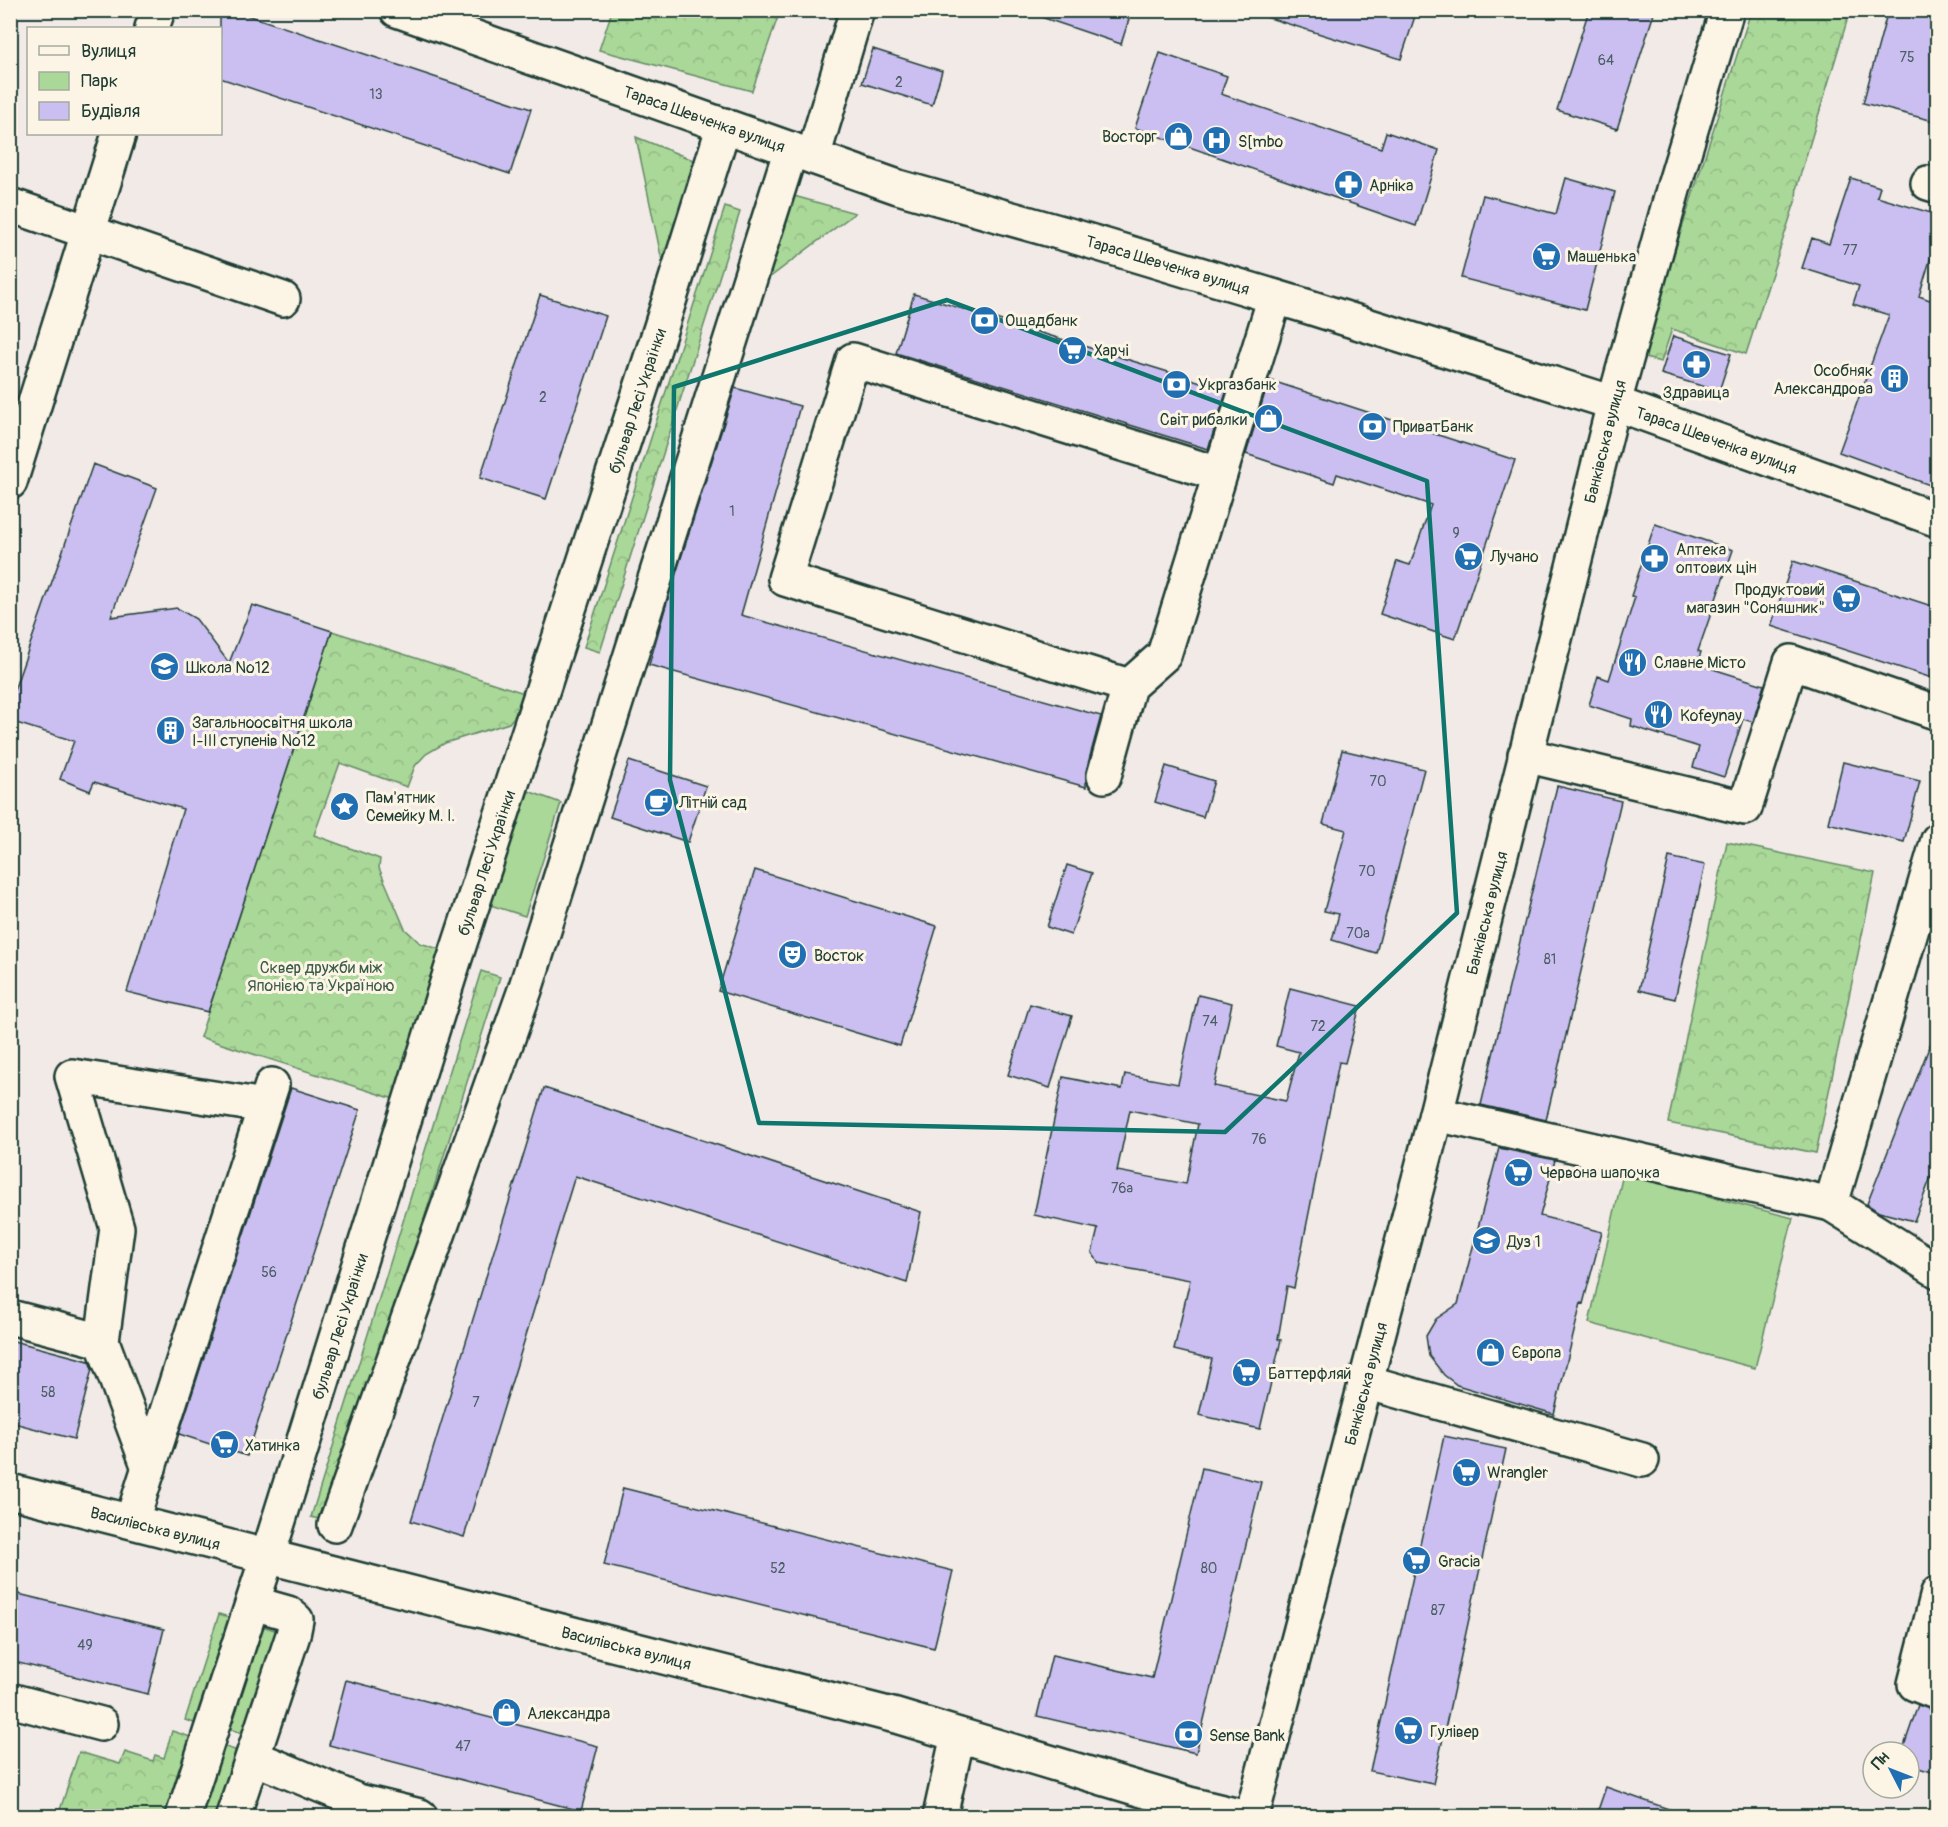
<svg xmlns="http://www.w3.org/2000/svg" width="1948" height="1827" font-family="Pangolin,sans-serif">
<style>
.green{fill:#aad898;stroke:#648a66;stroke-width:1.5}
.forest{fill:url(#forest-crowns);stroke:#648a66;stroke-width:1.5}
.building{fill:#cbbff1;stroke:#1f3d34;stroke-width:1.5;fill-rule:evenodd}
.lines{fill:none;stroke-linecap:round;stroke-linejoin:round}
.minor-casing{stroke:#1f3d34;stroke-width:38}
.minor{stroke:#fcf5e5;stroke-width:33}
.marked{fill:none;stroke:#0f766e;stroke-width:4.5;stroke-linejoin:round}
.labels{text-anchor:middle;stroke-width:6;stroke-linejoin:round;paint-order:stroke}
.number-label{font-size:14px;fill:#4a5e63}
.street-label{font-size:16px;fill:#1f3d34;stroke:#fcf5e5}
.poi-label{font-size:16px;fill:#1f3d34;stroke:#fcf5e5;text-anchor:start}
.park-label{font-size:16px;fill:#3b5c48;stroke:#fcf5e5}
</style>
<defs>
<pattern id="forest-crowns" width="20" height="18" patternUnits="userSpaceOnUse" patternTransform="scale(1.5)"><rect width="20" height="18" fill="#aad898"/><path d="M2 6a3 3 0 1 1 6 0M12 15a3 3 0 1 1 6 0" fill="none" stroke="#92ba84"/></pattern>
</defs>
<rect width="100%" height="100%" fill="#f2eae7"/>
<filter id="ink" filterUnits="userSpaceOnUse"><feTurbulence type="fractalNoise" baseFrequency=".0167" numOctaves="2"/><feDisplacementMap in="SourceGraphic" scale="12" xChannelSelector="R" yChannelSelector="G"/><feConvolveMatrix kernelMatrix="1 2 1 2 8 2 1 2 1" color-interpolation-filters="sRGB"/></filter>
<g filter="url(#ink)">
<path class="green" d="M520 788 561 803 525 916 484 903Z
M1623 1174 1793 1218 1755 1368 1589 1323Z
M219 1614 241 1621 206 1727 185 1720Z
M259 1625 281 1632 248 1735 226 1728Z
M219 1745 241 1752 220 1816H197Z"/>
<path class="forest" d="M612 11V10L780 11 752 91 599 50Z
M1751 11H1850L1797 186 1796 199 1746 354 1672 329 1661 362 1641 357Z
M636 137 698 162 665 275Z
M787 194 855 213 761 284Z
M725 207 740 212 600 652 584 647Z
M332 631 524 693 518 712 509 723 445 743 426 754 415 766 407 787 340 763 314 835 380 859 379 868 405 929 420 943 442 950 394 1099 200 1037Z
M1727 842 1875 873 1816 1153 1668 1123Z
M481 971 500 977 329 1522 311 1517Z
M172 1731 206 1742 183 1816H58L79 1752 120 1764 125 1752 153 1761 155 1755 164 1758Z"/>
<path class="building" d="M220 10H232L531 109 510 174 220 78Z
M1036 10H1132L1121 44 1035 15Z
M1267 10H1417L1401 59 1266 17Z
M1589 10H1655L1617 129 1557 110Z
M1888 10H1938V122L1863 103Z
M873 49 942 71 932 105 862 83Z
M1160 53 1227 76 1221 94 1381 148 1386 132 1439 150 1416 226 1135 128Z
M1566 178 1615 192 1585 310 1461 278 1483 195 1556 214Z
M1851 178 1880 187 1877 197 1938 215V234L1919 296 1938 303V488L1839 452 1889 315 1853 304 1859 286 1802 268 1812 238 1829 244Z
M914 294 1227 390 1208 449 896 353Z
M540 295 606 316 546 499 480 478Z
M1673 336 1731 354 1719 391 1661 374Z
M1269 380 1515 460 1455 639 1380 614 1397 561 1410 565 1431 505 1337 474 1334 483 1246 454Z
M735 388 800 406 741 615 1101 716 1086 771V787L649 665 666 605Z
M93 464 157 488 111 617 177 608 196 619 229 663 252 605 332 631 208 1012 127 992 183 809 94 782 90 791 60 779 74 741 10 721V702Z
M1655 524 1733 550 1698 651 1701 652 1697 664 1764 685 1753 722 1743 719 1724 777 1693 767 1699 747 1631 726 1632 719 1589 705 1598 676 1609 680 1635 597 1631 596Z
M1793 561 1938 608V680L1771 626Z
M1342 750 1424 769 1376 953 1332 940 1339 914 1324 911 1346 830 1323 824Z
M629 761 706 786 688 842 610 817Z
M1843 762 1920 781 1904 842 1828 823Z
M1166 766 1214 781 1203 817 1155 802Z
M1557 786 1621 801 1546 1120 1481 1105Z
M1669 857 1705 865 1675 999 1639 990Z
M1067 865 1092 873 1071 935 1047 927Z
M755 870 937 926 900 1046 718 991Z
M1290 988 1360 1006 1345 1063 1339 1062 1294 1288 1287 1286 1278 1339 1281 1340 1260 1429 1199 1415 1212 1359 1174 1350 1190 1280 1099 1263 1092 1253 1098 1229 1034 1215 1063 1077 1122 1089 1125 1074 1178 1084 1198 995 1232 1003 1214 1086 1286 1101 1299 1052 1276 1046ZM1130 1110 1198 1124 1186 1184 1117 1171Z
M1030 1004 1072 1016 1050 1088 1008 1075Z
M1936 1030 1938 1159 1914 1221 1879 1212 1867 1204Z
M291 1088 360 1110 247 1456 179 1434Z
M544 1088 921 1212 907 1283 575 1176 464 1537 411 1521Z
M1499 1148 1555 1160 1540 1216 1602 1232 1583 1304 1581 1303 1554 1414 1457 1385 1444 1375 1429 1356 1426 1336 1436 1319 1458 1304Z
M10 1340 89 1361 92 1369 74 1439 10 1422Z
M1444 1436 1506 1449 1433 1784 1370 1771Z
M1202 1468 1261 1482 1196 1753 1037 1716 1052 1655 1152 1678Z
M623 1488 953 1571 934 1648 604 1565Z
M10 1592 164 1629 148 1694 10 1661Z
M346 1680 598 1746 581 1811 329 1745Z
M1918 1705 1938 1711V1774L1909 1765V1752H1902Z
M1606 1787 1680 1813V1816H1596Z"/>
<g class="lines">
<defs>
<g id="minor">
<path id="s1" d="M397 10 898 187 1076 237 1309 307 1614 403 1938 520"/>
<path d="M152 28 158 10"/>
<path d="M813 157 857 10"/>
<path d="M1928 183 1938 186"/>
<path d="M10 205 283 299"/>
<path d="M10 482 119 134"/>
<path d="M1129 686 785 579 853 360 1219 474"/>
<path d="M1525 755 1745 808 1791 662 1938 713"/>
<path d="M1104 776 1129 686 1164 655 1275 297"/>
<path d="M1938 840 1831 1204 1938 1271"/>
<path d="M1436 1114 1831 1204"/>
<path d="M10 1317 102 1341 149 1468"/>
<path d="M102 1341 117 1228 72 1076 265 1106"/>
<path d="M1366 1382 1642 1460"/>
<path id="s2" d="M10 1491 896 1716 1189 1804 1239 1816"/>
<path d="M132 1520 272 1085"/>
<path d="M335 1525 525 990 791 149"/>
<path d="M1938 1593 1915 1684 1938 1693"/>
<path d="M10 1700 101 1724"/>
<path d="M253 1757 358 1801 420 1816"/>
<path id="s3" d="M183 1816 268 1555 453 964 661 327 724 125"/>
<path d="M233 1816 293 1635 296 1620 288 1613 253 1603"/>
<path d="M940 1816 958 1735"/>
<path id="s4" d="M1252 1816 1436 1114 1614 403 1674 186 1727 10"/>
</g>
</defs>
<use href="#minor" class="minor-casing"/>
<use href="#minor" class="minor"/>
</g>
</g>
<path class="marked" d="M947 300 1427 481 1457 913 1225 1132 759 1123 670 780 674 387Z"/>
<defs>
<symbol id="shop-disc" viewBox="-11 -11 22 22"><circle r="9.5" fill="#1f6fb2" stroke="#fcf5e5"/><path d="M-5-2.5h2.3a2.7 3.5 0 0 1 5.4 0H5L5.5 6h-11ZM-1.5-2.5h3a1.5 2.3 0 0 0-3 0Z" fill="#fff"/></symbol>
<symbol id="hospital-disc" viewBox="-11 -11 22 22"><circle r="9.5" fill="#1f6fb2" stroke="#fcf5e5"/><path d="M-5-5h3v3.5h4V-5h3V5h-3V1.5h-4V5h-3Z" fill="#fff"/></symbol>
<symbol id="pharmacy-disc" viewBox="-11 -11 22 22"><circle r="9.5" fill="#1f6fb2" stroke="#fcf5e5"/><path d="M-2-6h4v4h4v4h-4v4h-4v-4h-4v-4h4Z" fill="#fff"/></symbol>
<symbol id="supermarket-disc" viewBox="-11 -11 22 22"><circle r="9.5" fill="#1f6fb2" stroke="#fcf5e5"/><path d="M-6-5.5h2.5l.6 2H6L4.5 2H-2.5L-4.4-4H-6ZM-1.5 3.2a1.3 1.3 0 1 0 .1 0ZM3 3.2a1.3 1.3 0 1 0 .1 0Z" fill="#fff"/></symbol>
<symbol id="bank-disc" viewBox="-11 -11 22 22"><circle r="9.5" fill="#1f6fb2" stroke="#fcf5e5"/><path d="M-6-4H6V4H-6ZM0-2.3a2.3 2.3 0 1 0 0 4.6a2.3 2.3 0 1 0 0-4.6Z" fill="#fff"/></symbol>
<symbol id="building-disc" viewBox="-11 -11 22 22"><circle r="9.5" fill="#1f6fb2" stroke="#fcf5e5"/><path d="M-4-6H4V6H1V3H-1V6H-4ZM-2.5-4.3h1.7v1.8h-1.7ZM.8-4.3h1.7v1.8H.8ZM-2.5-1h1.7V.8h-1.7ZM.8-1h1.7V.8H.8Z" fill="#fff"/></symbol>
<symbol id="restaurant-disc" viewBox="-11 -11 22 22"><circle r="9.5" fill="#1f6fb2" stroke="#fcf5e5"/><path d="M-5-6h1v4h1v-4h1v4h1v-4h1v5L-1.5 .5V6h-2V.5L-5-1ZM5-6V6H3V1.5H1.5Q1.5-4 5-6Z" fill="#fff"/></symbol>
<symbol id="school-disc" viewBox="-11 -11 22 22"><circle r="9.5" fill="#1f6fb2" stroke="#fcf5e5"/><path d="M0-5L7-2L0 1L-7-2ZM-4 1L0 2.5L4 1V4Q0 6-4 4Z" fill="#fff"/></symbol>
<symbol id="cafe-disc" viewBox="-11 -11 22 22"><circle r="9.5" fill="#1f6fb2" stroke="#fcf5e5"/><path d="M-5.5-4.5H6V0H3Q3 3.5 0 3.5H-2.5Q-5.5 3.5-5.5 0ZM3-3.2v2h1.7v-2ZM-6 4.5H4V6H-6Z" fill="#fff"/></symbol>
<symbol id="sight-disc" viewBox="-11 -11 22 22"><circle r="9.5" fill="#1f6fb2" stroke="#fcf5e5"/><path d="M0-6L1.8-2.2L6-1.7L2.9 1.2L3.7 5.4L0 3.3L-3.7 5.4L-2.9 1.2L-6-1.7L-1.8-2.2Z" fill="#fff"/></symbol>
<symbol id="theatre-disc" viewBox="-11 -11 22 22"><circle r="9.5" fill="#1f6fb2" stroke="#fcf5e5"/><path d="M-5-5.5Q0-4 5-5.5V0Q5 5 0 6Q-5 5-5 0ZM-3.3-2.5H-1v1.5H-3.3ZM1-2.5H3.3v1.5H1ZM-2.8 1Q0 5.5 2.8 1Z" fill="#fff"/></symbol>
</defs>
<g fill-rule="evenodd">
<use href="#shop-disc" x="1162" y="120" width="33" height="33"/>
<use href="#hospital-disc" x="1200" y="124" width="33" height="33"/>
<use href="#pharmacy-disc" x="1332" y="168" width="33" height="33"/>
<use href="#supermarket-disc" x="1530" y="240" width="33" height="33"/>
<use href="#bank-disc" x="968" y="304" width="33" height="33"/>
<use href="#supermarket-disc" x="1056" y="334" width="33" height="33"/>
<use href="#pharmacy-disc" x="1680" y="348" width="33" height="33"/>
<use href="#building-disc" x="1878" y="362" width="33" height="33"/>
<use href="#bank-disc" x="1160" y="368" width="33" height="33"/>
<use href="#shop-disc" x="1252" y="402" width="33" height="33"/>
<use href="#bank-disc" x="1356" y="410" width="33" height="33"/>
<use href="#supermarket-disc" x="1452" y="540" width="33" height="33"/>
<use href="#pharmacy-disc" x="1638" y="542" width="33" height="33"/>
<use href="#supermarket-disc" x="1830" y="582" width="33" height="33"/>
<use href="#restaurant-disc" x="1616" y="646" width="33" height="33"/>
<use href="#school-disc" x="148" y="650" width="33" height="33"/>
<use href="#restaurant-disc" x="1642" y="698" width="33" height="33"/>
<use href="#building-disc" x="154" y="714" width="33" height="33"/>
<use href="#cafe-disc" x="642" y="786" width="33" height="33"/>
<use href="#sight-disc" x="328" y="790" width="33" height="33"/>
<use href="#theatre-disc" x="776" y="938" width="33" height="33"/>
<use href="#supermarket-disc" x="1502" y="1156" width="33" height="33"/>
<use href="#school-disc" x="1470" y="1224" width="33" height="33"/>
<use href="#shop-disc" x="1474" y="1336" width="33" height="33"/>
<use href="#supermarket-disc" x="1230" y="1356" width="33" height="33"/>
<use href="#supermarket-disc" x="208" y="1428" width="33" height="33"/>
<use href="#supermarket-disc" x="1450" y="1456" width="33" height="33"/>
<use href="#supermarket-disc" x="1400" y="1544" width="33" height="33"/>
<use href="#shop-disc" x="490" y="1696" width="33" height="33"/>
<use href="#supermarket-disc" x="1392" y="1714" width="33" height="33"/>
<use href="#bank-disc" x="1172" y="1718" width="33" height="33"/>
</g>
<g class="labels">
<g class="number-label">
<text x="1907" y="62">75</text>
<text x="1606" y="65">64</text>
<text x="899" y="87">2</text>
<text x="376" y="99">13</text>
<text x="1850" y="255">77</text>
<text x="543" y="402">2</text>
<text x="732" y="516">1</text>
<text x="1456" y="538">9</text>
<text x="1378" y="786">70</text>
<text x="1367" y="876">70</text>
<text x="1358" y="938">70а</text>
<text x="1550" y="964">81</text>
<text x="1210" y="1026">74</text>
<text x="1318" y="1031">72</text>
<text x="1259" y="1144">76</text>
<text x="1122" y="1193">76а</text>
<text x="269" y="1277">56</text>
<text x="48" y="1397">58</text>
<text x="476" y="1407">7</text>
<text x="778" y="1573">52</text>
<text x="1209" y="1573">80</text>
<text x="1438" y="1615">87</text>
<text x="85" y="1650">49</text>
<text x="463" y="1751">47</text>
</g>
<g class="street-label">
<text dy="6" stroke="none"><textPath href="#s1" startOffset="326">Тараса Шевченка вулиця</textPath></text>
<text dy="6" stroke="none"><textPath href="#s1" startOffset="812">Тараса Шевченка вулиця</textPath></text>
<text dy="6" stroke="none"><textPath href="#s3" startOffset="1486">бульвар Лесі Українки</textPath></text>
<text dy="6" stroke="none"><textPath href="#s1" startOffset="1388">Тараса Шевченка вулиця</textPath></text>
<text dy="6" stroke="none"><textPath href="#s4" startOffset="1419">Банківська вулиця</textPath></text>
<text dy="6" stroke="none"><textPath href="#s3" startOffset="1000">бульвар Лесі Українки</textPath></text>
<text dy="6" stroke="none"><textPath href="#s4" startOffset="933">Банківська вулиця</textPath></text>
<text dy="6" stroke="none"><textPath href="#s3" startOffset="514">бульвар Лесі Українки</textPath></text>
<text dy="6" stroke="none"><textPath href="#s4" startOffset="447">Банківська вулиця</textPath></text>
<text dy="6" stroke="none"><textPath href="#s2" startOffset="150">Василівська вулиця</textPath></text>
<text dy="6" stroke="none"><textPath href="#s2" startOffset="636">Василівська вулиця</textPath></text>
</g>
<g class="poi-label">
<text x="1157" y="142" text-anchor="end">Восторг</text>
<text x="1238" y="147">S[mbo</text>
<text x="1369" y="191">Арніка</text>
<text x="1567" y="262">Машенька</text>
<text x="1005" y="326">Ощадбанк</text>
<text x="1094" y="356">Харчі</text>
<text x="1873" y="376" text-anchor="end">Особняк<tspan x="1873" dy="18">Александрова</tspan></text>
<text x="1198" y="390">Укргазбанк</text>
<text x="1696" y="398" text-anchor="middle">Здравица</text>
<text x="1247" y="425" text-anchor="end">Світ рибалки</text>
<text x="1393" y="432">ПриватБанк</text>
<text x="1676" y="555">Аптека<tspan x="1676" dy="18">оптових цін</tspan></text>
<text x="1490" y="562">Лучано</text>
<text x="1825" y="595" text-anchor="end">Продуктовий<tspan x="1825" dy="18">магазин "Соняшник"</tspan></text>
<text x="1654" y="668">Славне Місто</text>
<text x="186" y="673">Школа №12</text>
<text x="1680" y="721">Kofeynay</text>
<text x="192" y="728">Загальноосвітня школа<tspan x="192" dy="18">І-ІІІ ступенів №12</tspan></text>
<text x="366" y="803">Пам'ятник<tspan x="366" dy="18">Семейку М. І.</tspan></text>
<text x="679" y="808">Літній сад</text>
<text x="814" y="961">Восток</text>
<text x="1540" y="1178">Червона шапочка</text>
<text x="1507" y="1247">Дуз 1</text>
<text x="1512" y="1358">Європа</text>
<text x="1268" y="1379">Баттерфляй</text>
<text x="245" y="1451">Хатинка</text>
<text x="1487" y="1478">Wrangler</text>
<text x="1438" y="1567">Gracia</text>
<text x="527" y="1719">Александра</text>
<text x="1430" y="1737">Гулівер</text>
<text x="1209" y="1741">Sense Bank</text>
</g>
<g class="park-label">
<text x="321" y="973">Сквер дружби між<tspan x="321" dy="18">Японією та Україною</tspan></text>
</g>
</g>
<rect width="1948" height="1827" fill="none" stroke="#fcf5e5" stroke-width="36"/>
<rect x="18" y="18" width="1912" height="1791" fill="none" stroke="#1f3d34" stroke-width="2" filter="url(#ink)"/>
<rect x="27" y="27" width="195" height="108" fill="#fcf5e5" stroke="#a4ab9e" stroke-width="1.5"/>
<rect x="39" y="46" width="30" height="9" fill="#fcf5e5" stroke="#a4ab9e" stroke-width="1.5"/>
<text x="81" y="57" font-size="18" fill="#1f3d34">Вулиця</text>
<rect x="39" y="72" width="30" height="18" fill="#aad898" stroke="#a4ab9e" stroke-width="1.5"/>
<text x="81" y="87" font-size="18" fill="#1f3d34">Парк</text>
<rect x="39" y="102" width="30" height="18" fill="#cbbff1" stroke="#a4ab9e" stroke-width="1.5"/>
<text x="81" y="117" font-size="18" fill="#1f3d34">Будівля</text>
<g transform="translate(1891 1770) rotate(312)"><circle r="28" fill="#fcf5e5" stroke="#a4ab9e" stroke-width="1.5"/>
<path d="M0-4.5L10 22L0 15L-10 22Z" fill="#1f6fb2"/>
<text y="-9" font-size="16" font-weight="bold" text-anchor="middle" fill="#1f3d34">Пн</text>
</g>
</svg>
